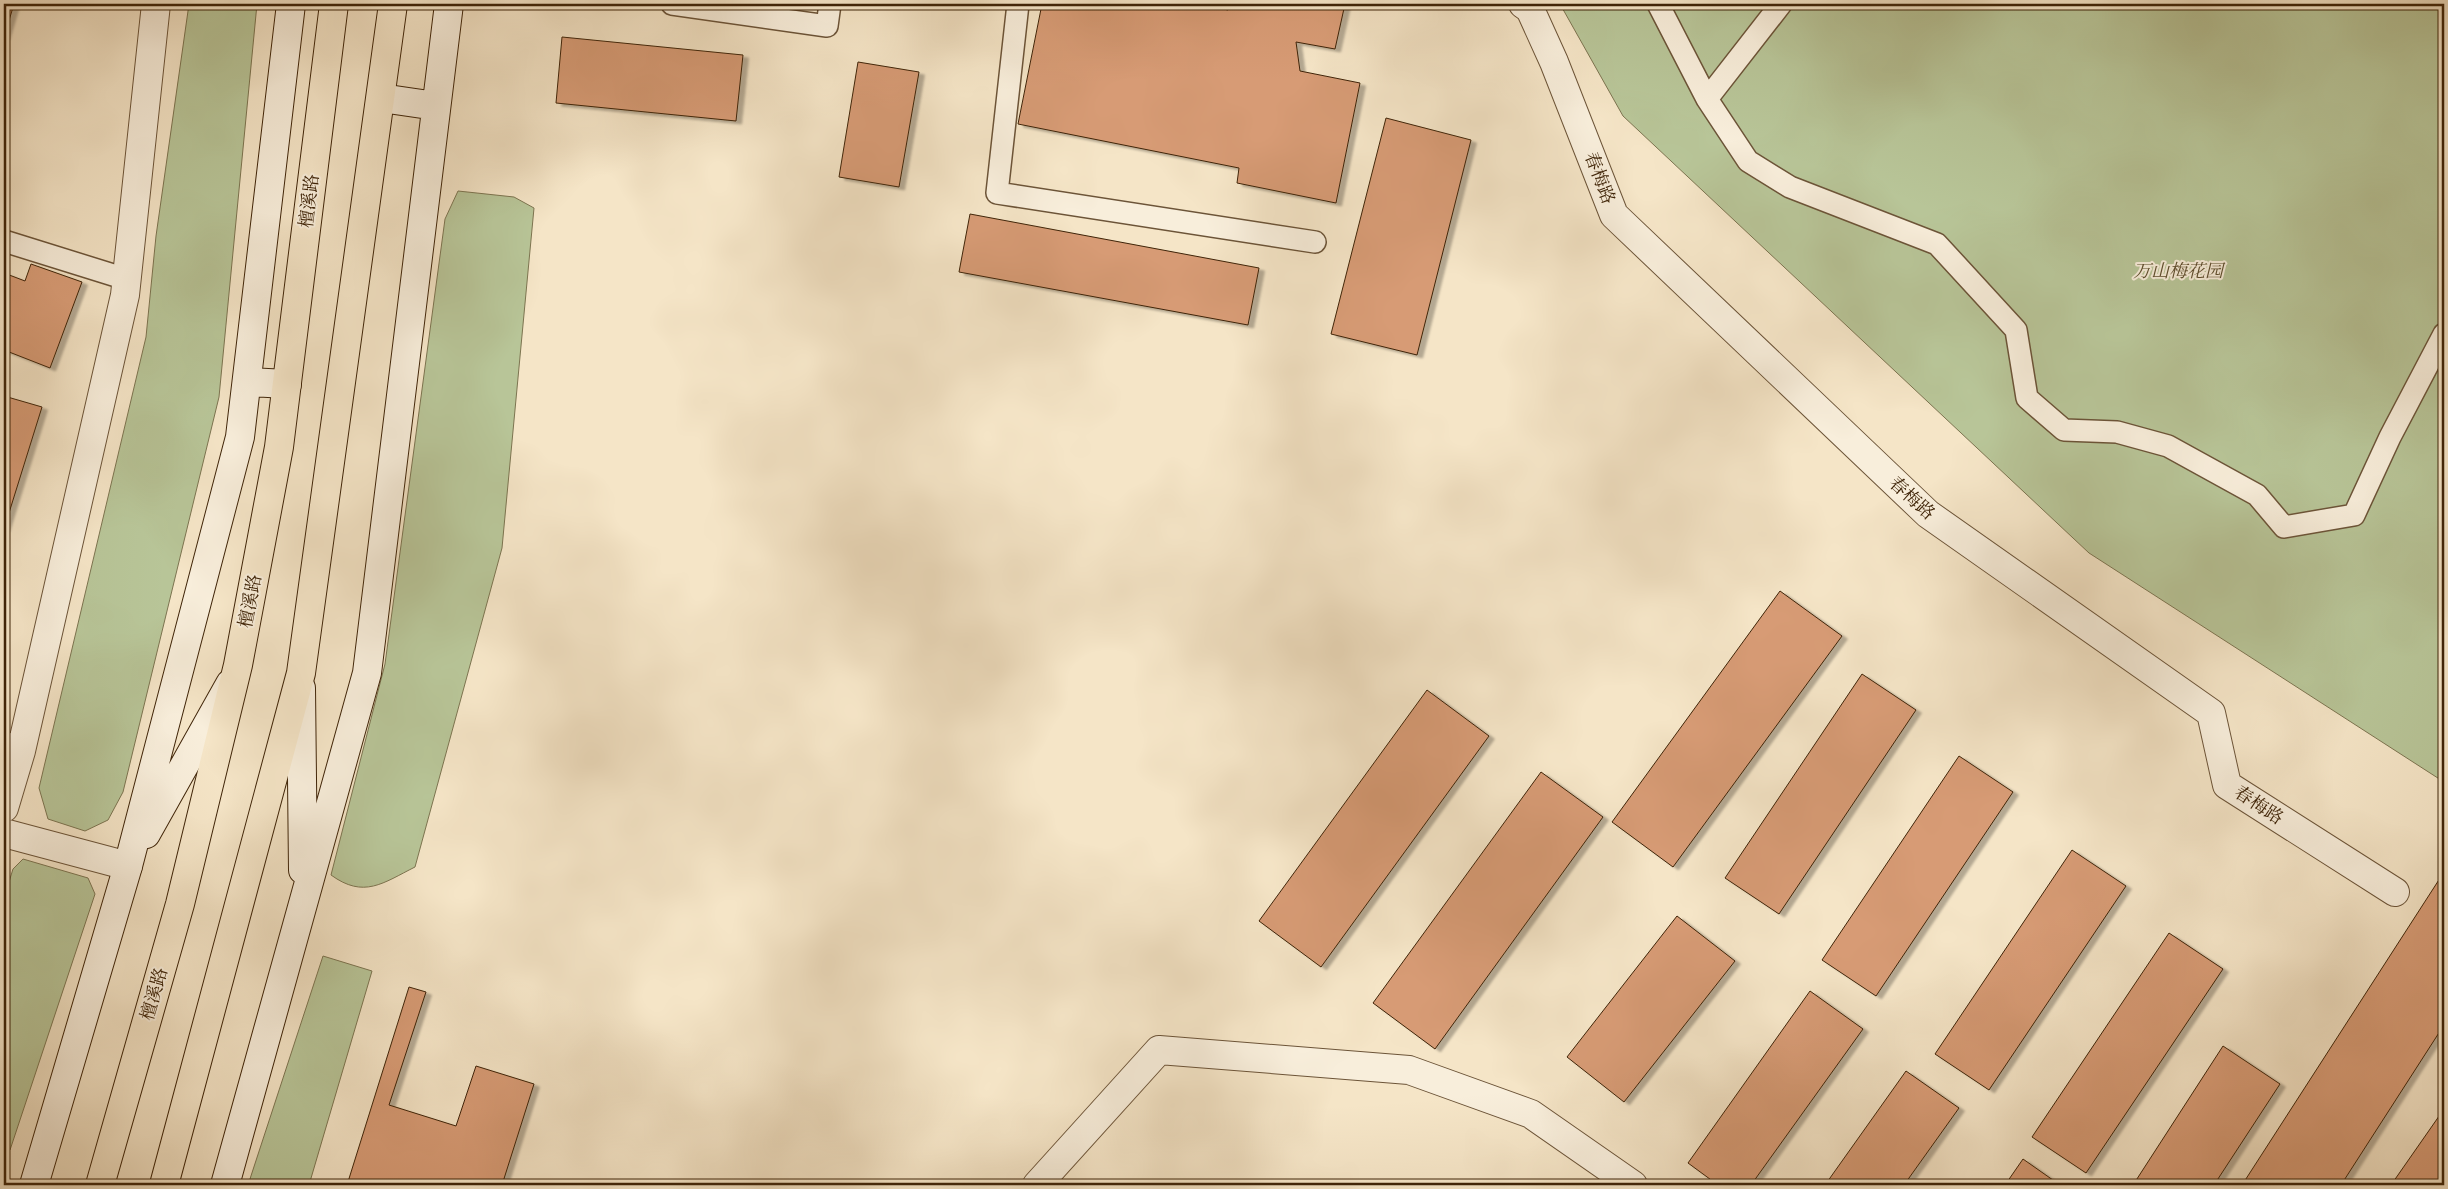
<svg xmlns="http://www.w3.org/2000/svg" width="2448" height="1189" font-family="Cardo,'Noto Serif SC',serif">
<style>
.green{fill:#b8c598;stroke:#7c7450}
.building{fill:#d79b74;stroke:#3f2408;filter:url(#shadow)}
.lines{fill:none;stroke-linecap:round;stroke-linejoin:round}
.lane-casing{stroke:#6c5438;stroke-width:24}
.street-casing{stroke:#6c5438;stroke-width:30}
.secondary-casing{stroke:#3f2408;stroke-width:30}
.primary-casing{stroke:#3f2408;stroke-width:30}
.lane{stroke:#f8eedb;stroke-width:21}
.street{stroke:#f8eedb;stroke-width:28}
.secondary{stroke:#f8eedb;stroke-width:28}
.primary{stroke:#f5e5c7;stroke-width:28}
.labels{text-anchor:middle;stroke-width:4;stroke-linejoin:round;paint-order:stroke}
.street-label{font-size:18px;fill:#3f2408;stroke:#f8eedb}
.park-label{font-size:18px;font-style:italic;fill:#5d4c2c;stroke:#f8eedb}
</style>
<defs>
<filter id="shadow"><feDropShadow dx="5.5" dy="3" stdDeviation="1" flood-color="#0004"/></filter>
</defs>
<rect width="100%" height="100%" fill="#f5e5c7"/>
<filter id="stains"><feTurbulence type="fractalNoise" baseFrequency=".004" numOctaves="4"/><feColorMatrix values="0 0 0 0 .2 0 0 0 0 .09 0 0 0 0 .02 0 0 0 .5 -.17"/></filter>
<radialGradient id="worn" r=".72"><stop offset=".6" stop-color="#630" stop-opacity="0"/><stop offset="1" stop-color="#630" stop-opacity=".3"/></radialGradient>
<path class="green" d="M189 4H257L219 397 123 792 108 820 85 831 48 819 39 788 146 337 156 236Z
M1560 4H2444V782L2089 553 1623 116Z
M458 191 514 197 534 208 502 548 415 867C383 883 364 899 331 875L385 664 445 219Z
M23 859 88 878 95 894 10 1150 4 1152V898L13 869Z
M323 956 372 971 309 1185H248Z"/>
<path class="building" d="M4 4H14L4 37Z
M1042 4H1199L1228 10 1230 4H1345L1335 49 1296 42 1300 71 1360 83 1336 203 1237 183 1239 168 1018 124Z
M562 37 743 55 736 121 556 103Z
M858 62 919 72 899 187 839 177Z
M1386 118 1471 140 1417 355 1331 334Z
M970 214 1259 268 1248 325 959 272Z
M31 264 82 282 50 368 4 350V273L25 281Z
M4 396 42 407 4 529Z
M1780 591 1842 636 1673 867 1612 822Z
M1862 674 1916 710 1779 914 1725 878Z
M1427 690 1489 736 1321 967 1259 921Z
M1959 756 2013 792 1876 996 1822 960Z
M1541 772 1603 817 1435 1049 1373 1003Z
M2072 850 2126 886 1989 1090 1935 1054Z
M2444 872V1025L2341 1185H2242Z
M1677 916 1735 961 1624 1102 1567 1057Z
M2169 933 2223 969 2086 1173 2032 1137Z
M409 987 426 992 389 1105 456 1126 476 1066 534 1084 502 1185H347Z
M1810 991 1863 1029 1751 1185H1718L1688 1163Z
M2223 1046 2280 1084 2214 1185H2133Z
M1906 1071 1959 1108 1904 1185H1825Z
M2444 1109V1185H2391Z
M2023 1159 2060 1185H2005Z"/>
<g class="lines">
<defs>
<path id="lane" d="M672 4 827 26 830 4
M1018 4 997 193 1315 242
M1658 4 1707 99 1748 161 1790 187 1937 244 2016 330 2027 398 2064 430 2117 432 2168 446 2257 495 2284 527 2354 515 2390 437 2444 334
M1707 99 1781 4
M4 241 126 279"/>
<path id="street" d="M1523 4 1530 9 1554 62 1614 215 1928 514 2211 713 2227 785 2395 892
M4 746 21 751 4 808
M21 751 125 295 156 4
M4 833 128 866
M1037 1185 1159 1050 1409 1070 1531 1114 1633 1185"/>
<path id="secondary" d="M381 98 436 106
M247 382 287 384
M301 688 303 870
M146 834 230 684
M34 1185 128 866 240 437 291 4
M225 1185 367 673 449 4"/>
<path id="primary" d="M100 1185 180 904 238 665 279 447 334 4
M164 1185 301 673 393 4"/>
</defs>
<use href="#lane" class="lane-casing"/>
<use href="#street" class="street-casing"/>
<use href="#secondary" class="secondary-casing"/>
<use href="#primary" class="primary-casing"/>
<use href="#lane" class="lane"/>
<use href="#street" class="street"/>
<use href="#secondary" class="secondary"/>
<use href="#primary" class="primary"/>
</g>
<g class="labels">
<g class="street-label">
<text transform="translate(1600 178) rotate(69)" y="6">春梅路</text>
<text transform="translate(309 201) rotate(-83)" y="6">檀溪路</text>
<text transform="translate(1912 498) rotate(42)" y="6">春梅路</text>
<text transform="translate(250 601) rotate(-79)" y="6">檀溪路</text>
<text transform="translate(2259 805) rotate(33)" y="6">春梅路</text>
<text transform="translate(154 994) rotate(-74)" y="6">檀溪路</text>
</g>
<g class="park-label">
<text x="2178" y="277">万山梅花园</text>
</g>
</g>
<rect width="2448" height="1189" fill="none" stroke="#f5e5c7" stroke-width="20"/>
<rect x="5" y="5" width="2438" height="1179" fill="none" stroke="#3f2408" stroke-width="2.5"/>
<rect x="10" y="10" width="2428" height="1169" fill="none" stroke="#3f2408"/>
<rect width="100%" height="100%" filter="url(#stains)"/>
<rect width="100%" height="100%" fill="url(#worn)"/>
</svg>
